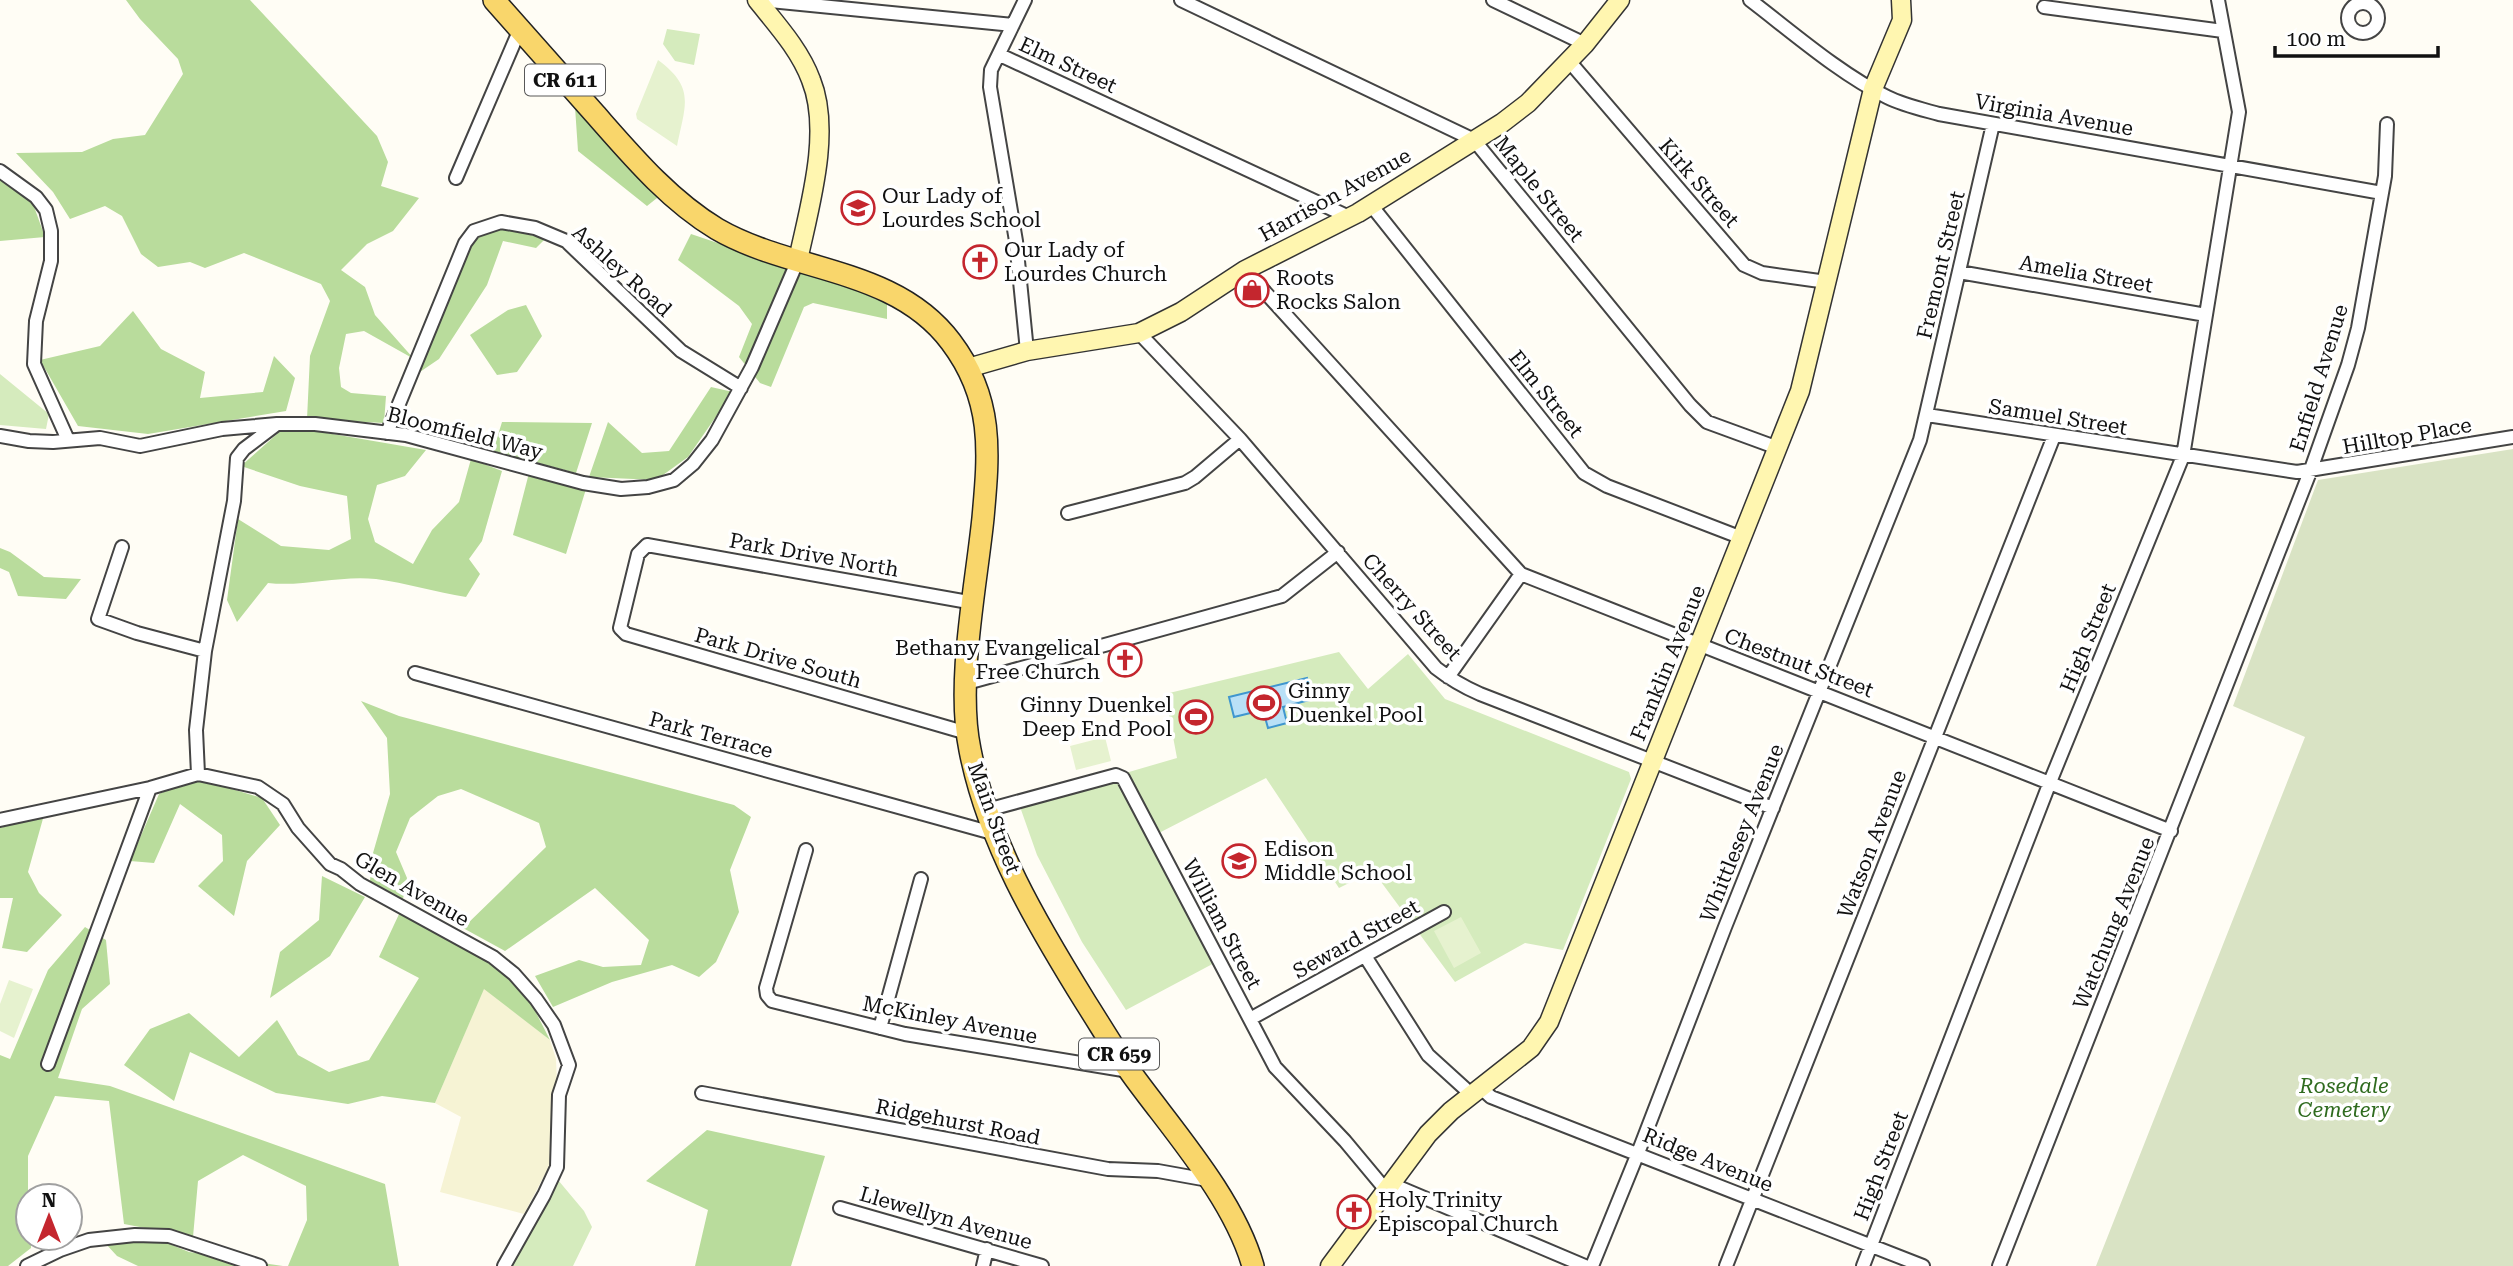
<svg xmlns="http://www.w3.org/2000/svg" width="2513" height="1266" font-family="'Roboto Serif',serif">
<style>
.farmland{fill:#f6f3d4}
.green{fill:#d5ebbd}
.forest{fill:#b9dc9c}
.cemetery{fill:#d9e3c4}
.pitch{fill:#e6f2cf}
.water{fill:#b9e0f7;stroke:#3f96cf;stroke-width:2}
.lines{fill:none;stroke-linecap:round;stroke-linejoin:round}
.street-casing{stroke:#444;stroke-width:16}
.secondary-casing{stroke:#333;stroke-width:21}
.primary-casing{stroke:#222;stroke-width:24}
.street{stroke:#fff;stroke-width:12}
.secondary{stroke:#fff6b0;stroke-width:18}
.primary{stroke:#f9d66b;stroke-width:21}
.labels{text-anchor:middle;stroke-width:7;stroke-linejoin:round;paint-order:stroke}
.shield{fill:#fff;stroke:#585858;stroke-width:2}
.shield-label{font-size:19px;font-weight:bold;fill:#111}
.street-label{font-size:21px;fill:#111;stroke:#fff}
.poi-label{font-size:21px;fill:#111;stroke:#fff;text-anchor:start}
.park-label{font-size:21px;font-style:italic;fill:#2f6b1f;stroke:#fff}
</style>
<rect width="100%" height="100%" fill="#fffdf5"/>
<path class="farmland" d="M484 988 550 1040 556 1059 557 1084 551 1163 524 1214 440 1192 461 1117 435 1103Z"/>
<path class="green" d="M667 29 700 34 694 65 675 61 663 44Z
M0 374 49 414 46 429 0 425Z
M1339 652 1368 689 1408 654 1445 699 1629 772 1631 779 1563 950 1525 943 1455 982 1373 871 1339 888 1266 778 1155 835 1220 960 1126 1010 1082 942 1037 855 1019 804 1177 758 1165 694Z
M558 1180 584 1211 592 1227 573 1266H509Z"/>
<path class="forest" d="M126 0H250L377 136 388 162 381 186 419 198 393 231 367 244 341 270 365 287 375 315 414 359 364 331 346 334 339 368 341 387 351 393 386 396 384 423 307 419 310 356 330 301 321 284 244 253 205 268 190 262 158 267 141 254 122 216 105 206 70 219 53 192 16 153 82 152 113 139 145 135 183 74 178 59 140 19Z
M575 107 662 194 647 206 578 151Z
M0 180 32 201 45 237 0 241Z
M505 228 545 239 536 248 503 241 487 285 439 359 414 376 475 236Z
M691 234 887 300V319L813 303 804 307 771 387 760 383 739 357 752 324 739 306 678 260Z
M526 305 542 336 517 372 497 375 470 335 508 310Z
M133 311 161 349 205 372 200 398 263 392 274 356 295 378 286 411 148 434 78 426 40 360 100 346Z
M711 387 733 392 688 457 656 480 589 477 608 422 642 453 669 451Z
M502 422 592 423 576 473 493 451Z
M286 426 426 450 405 476 377 485 368 519 375 542 413 564 432 530 459 502 471 459 502 471 482 541 469 559 480 574 466 597C436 592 406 583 376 579 340 575 304 587 268 583L237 622 227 600 238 519 281 546 329 550 351 539 347 496 300 486 241 466Z
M529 473 586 489 566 554 513 535Z
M0 548 10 552 44 577 81 579 66 599 18 596 9 572 0 568Z
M361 701 399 716 734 805 751 817 730 870 739 912 716 962 699 977 672 965 612 982 553 1007 535 976 579 960 603 967 641 965 649 940 595 888 505 951 463 928 546 847 539 823 461 789 438 796 410 818 396 852 407 878 403 899 370 881 373 853 390 794 387 738Z
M195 778 262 798 280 825 247 861 234 916 198 886 223 861 222 835 180 804 154 863 130 861 159 794Z
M44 815 28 872 39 893 62 915 27 952 2 948 13 898H0V828Z
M322 876 365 897 330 956 270 998 280 952 319 920Z
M400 912 494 961 525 991 550 1040 484 989 435 1103 382 1096 348 1104 276 1093 190 1052 174 1101 124 1065 150 1029 189 1013 239 1057 277 1020 298 1055 329 1072 369 1060 419 978 379 957Z
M85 927 106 940 110 984 82 1009 58 1078 110 1086 385 1184 399 1266H288L307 1220 306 1186 243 1155 198 1181 193 1237 124 1224 109 1101 55 1096 28 1156V1238H31V1248L8 1266H0V1055L10 1059 48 970Z
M707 1130 825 1156 791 1266H695L708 1210 646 1181Z
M155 1238 189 1252 283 1266H138L117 1256 106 1244Z"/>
<path class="cemetery" d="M2513 449V1266H2096L2305 737 2233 706 2318 480Z"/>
<path class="pitch" d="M658 60C696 88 685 105 677 146L637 119 636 114Z
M1105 737 1111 761 1076 770 1070 746Z
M1461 917 1481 953 1454 968 1434 931Z
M9 980 33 989 14 1038 0 1031V1004Z"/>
<path class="water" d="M1307 678 1313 699 1283 707 1287 723 1268 728 1263 710 1234 717 1229 697Z"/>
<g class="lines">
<defs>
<path id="street" d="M760 0 1013 25
M1025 0 991 70 990 87 1016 241 1027 351
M1181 0 1474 140 1690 405 1707 422 1778 448
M1493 0 1585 44
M1750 0C1792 32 1840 74 1887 97 1903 105 1921 109 1939 114L2382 193
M2348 18a15 15 0 1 1 30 0a15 15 0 1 1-30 0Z
M2044 7 2223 31
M1000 55 1349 217
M1569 61 1744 265 1762 273 1827 282
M0 171 36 197 46 210 51 231V261L36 321 34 364 68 440
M456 178 520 29
M1371 205 1584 473 1607 486 1742 538
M1245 270 1521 574 2171 831
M1959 272 2206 315
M1139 333 1240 439 1436 668C1450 679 1464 687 1480 694L1773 808
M1927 415 2297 472 2513 437
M387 433 465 243 474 231 501 222 535 228 566 241 681 351 741 388
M0 436 29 441 53 442 100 438 140 446 222 429 277 424
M1068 513 1185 483 1195 477 1240 439
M122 547 98 619 137 633 205 651
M415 673 996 834
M1448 677 1521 574
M967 683 1282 596 1338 552
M967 733 626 634 620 628 638 554 647 545 974 603
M198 774 196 730 205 651 234 501 237 458 244 449 277 424H315L406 435 583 483 621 489 648 487 674 480 693 464 712 440 752 367 798 260
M987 810 1116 775 1123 778 1275 1067 1345 1141 1385 1189
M0 820 150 788 198 774 258 787 283 804 298 828 330 864 341 869 360 884 493 957 514 974 536 999 554 1025 569 1065 559 1095 557 1167 544 1195 504 1266
M806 850 766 988 767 995 772 1001 905 1034 1129 1071
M1365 956 1428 1055 1472 1095
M1250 1019 1444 912
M880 1028 921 879
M48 1064 150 788
M1481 1088 1491 1097 1923 1266
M702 1093 1108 1169 1158 1171 1208 1180
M1389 1183 1585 1266
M840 1208 1042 1266
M27 1266 60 1250 89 1240 135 1235 169 1236 260 1266
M983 1266 987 1249
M1592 1266 1638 1153 1725 927 1920 440 1993 124
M1726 1266 2054 436
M1863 1266 2050 782 2183 456 2239 112 2218 0
M1999 1266 2310 472 2348 365 2358 328 2385 176 2387 124"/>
<path id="secondary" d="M757 0C777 25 800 50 811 80 832 132 809 208 798 260
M968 368 1027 351 1139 333 1181 312 1245 270 1358 213 1502 123 1528 103 1585 44 1620 0
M1330 1266 1428 1134 1451 1111 1531 1048 1549 1022 1800 391 1873 89 1902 20 1901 0"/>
<path id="primary" d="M494 0C528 38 561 76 595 114 632 156 669 200 717 229 793 273 895 267 951 342 994 399 989 452 983 518 976 587 956 683 970 750 988 842 1037 924 1086 1003 1102 1028 1117 1054 1134 1077 1175 1133 1234 1199 1253 1266"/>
</defs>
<use href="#street" class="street-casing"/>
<use href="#secondary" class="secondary-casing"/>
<use href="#primary" class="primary-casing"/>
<use href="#street" class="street"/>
<use href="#secondary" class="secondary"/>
<use href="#primary" class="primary"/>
</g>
<defs>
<symbol id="school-ring" viewBox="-11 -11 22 22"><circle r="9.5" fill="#fff" stroke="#c4262e" stroke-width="1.5"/><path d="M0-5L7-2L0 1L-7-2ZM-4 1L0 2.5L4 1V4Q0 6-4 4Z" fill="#c4262e"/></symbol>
<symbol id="church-ring" viewBox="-11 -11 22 22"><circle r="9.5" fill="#fff" stroke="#c4262e" stroke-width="1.5"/><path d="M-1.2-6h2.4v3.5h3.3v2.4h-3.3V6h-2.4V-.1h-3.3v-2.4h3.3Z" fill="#c4262e"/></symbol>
<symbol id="shop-ring" viewBox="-11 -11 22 22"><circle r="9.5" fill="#fff" stroke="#c4262e" stroke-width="1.5"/><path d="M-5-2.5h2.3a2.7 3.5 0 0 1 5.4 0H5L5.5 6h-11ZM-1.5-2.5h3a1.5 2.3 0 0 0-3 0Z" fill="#c4262e"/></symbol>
<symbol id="stadium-ring" viewBox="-11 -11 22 22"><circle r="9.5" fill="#fff" stroke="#c4262e" stroke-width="1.5"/><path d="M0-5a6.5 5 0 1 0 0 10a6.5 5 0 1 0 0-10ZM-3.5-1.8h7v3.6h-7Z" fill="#c4262e"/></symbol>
</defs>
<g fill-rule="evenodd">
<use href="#school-ring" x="839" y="189" width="38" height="38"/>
<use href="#church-ring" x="961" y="243" width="38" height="38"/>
<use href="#shop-ring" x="1233" y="271" width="38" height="38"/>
<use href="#church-ring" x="1106" y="641" width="38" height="38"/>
<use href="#stadium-ring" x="1245" y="684" width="38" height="38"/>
<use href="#stadium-ring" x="1177" y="698" width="38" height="38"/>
<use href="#school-ring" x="1220" y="842" width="38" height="38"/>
<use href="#church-ring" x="1335" y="1193" width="38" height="38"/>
</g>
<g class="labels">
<g class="shield">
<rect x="525" y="64.5" width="80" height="31" rx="5"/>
<rect x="1079" y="1038.5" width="80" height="31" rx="5"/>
</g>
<g class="shield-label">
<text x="565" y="87">CR 611</text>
<text x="1119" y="1061">CR 659</text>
</g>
<g class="street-label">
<text transform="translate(1068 65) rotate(25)" y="7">Elm Street</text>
<text transform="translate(2054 115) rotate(10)" y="7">Virginia Avenue</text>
<text transform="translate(1699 183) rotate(49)" y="7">Kirk Street</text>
<text transform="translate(1539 189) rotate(51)" y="7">Maple Street</text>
<text transform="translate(1335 195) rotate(-29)" y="7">Harrison Avenue</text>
<text transform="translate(1941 265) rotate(-77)" y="7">Fremont Street</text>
<text transform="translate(622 271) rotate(42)" y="7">Ashley Road</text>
<text transform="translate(2086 274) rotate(10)" y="7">Amelia Street</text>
<text transform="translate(2319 378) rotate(-73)" y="7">Enfield Avenue</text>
<text transform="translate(1546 394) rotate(51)" y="7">Elm Street</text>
<text transform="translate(2058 417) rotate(9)" y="7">Samuel Street</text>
<text transform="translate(465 433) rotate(14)" y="7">Bloomfield Way</text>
<text transform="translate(2407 436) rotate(-10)" y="7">Hilltop Place</text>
<text transform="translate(814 555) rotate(10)" y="7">Park Drive North</text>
<text transform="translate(1412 607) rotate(48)" y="7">Cherry Street</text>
<text transform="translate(2088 638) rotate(-68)" y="7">High Street</text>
<text transform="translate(778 658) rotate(16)" y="7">Park Drive South</text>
<text transform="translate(1668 663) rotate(-68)" y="7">Franklin Avenue</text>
<text transform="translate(1799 663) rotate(21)" y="7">Chestnut Street</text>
<text transform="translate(711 735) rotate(15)" y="7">Park Terrace</text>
<text transform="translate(994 818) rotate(70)" y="7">Main Street</text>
<text transform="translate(1742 833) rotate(-68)" y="7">Whittlesey Avenue</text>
<text transform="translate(1872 844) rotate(-69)" y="7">Watson Avenue</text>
<text transform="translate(412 889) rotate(30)" y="7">Glen Avenue</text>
<text transform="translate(2114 923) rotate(-68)" y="7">Watchung Avenue</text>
<text transform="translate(1222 924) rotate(62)" y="7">William Street</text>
<text transform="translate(1356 939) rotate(-29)" y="7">Seward Street</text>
<text transform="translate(950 1020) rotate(11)" y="7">McKinley Avenue</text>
<text transform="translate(958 1122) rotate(11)" y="7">Ridgehurst Road</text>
<text transform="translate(1708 1160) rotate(22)" y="7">Ridge Avenue</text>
<text transform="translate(1881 1166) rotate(-69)" y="7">High Street</text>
<text transform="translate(946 1218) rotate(16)" y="7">Llewellyn Avenue</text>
</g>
<g class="poi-label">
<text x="882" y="203">Our Lady of<tspan x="882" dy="24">Lourdes School</tspan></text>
<text x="1004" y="257">Our Lady of<tspan x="1004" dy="24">Lourdes Church</tspan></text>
<text x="1276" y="285">Roots<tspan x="1276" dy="24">Rocks Salon</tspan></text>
<text x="1100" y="655" text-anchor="end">Bethany Evangelical<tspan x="1100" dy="24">Free Church</tspan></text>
<text x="1288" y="698">Ginny<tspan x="1288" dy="24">Duenkel Pool</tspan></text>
<text x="1172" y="712" text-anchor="end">Ginny Duenkel<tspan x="1172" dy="24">Deep End Pool</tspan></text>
<text x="1264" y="856">Edison<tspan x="1264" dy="24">Middle School</tspan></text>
<text x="1378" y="1207">Holy Trinity<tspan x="1378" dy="24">Episcopal Church</tspan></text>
</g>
<g class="park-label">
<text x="2344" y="1093">Rosedale<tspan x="2344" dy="24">Cemetery</tspan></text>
</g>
</g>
<g transform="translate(49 1217)"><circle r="33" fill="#ffffff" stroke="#a0a0a0" stroke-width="2"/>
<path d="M0-5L12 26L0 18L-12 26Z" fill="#c4262e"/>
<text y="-10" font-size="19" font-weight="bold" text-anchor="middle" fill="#111111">N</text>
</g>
<path d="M2275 46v10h163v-10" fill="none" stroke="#111111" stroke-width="3.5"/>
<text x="2286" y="46" font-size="21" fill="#111111" stroke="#ffffff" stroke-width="5" paint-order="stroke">100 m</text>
</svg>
